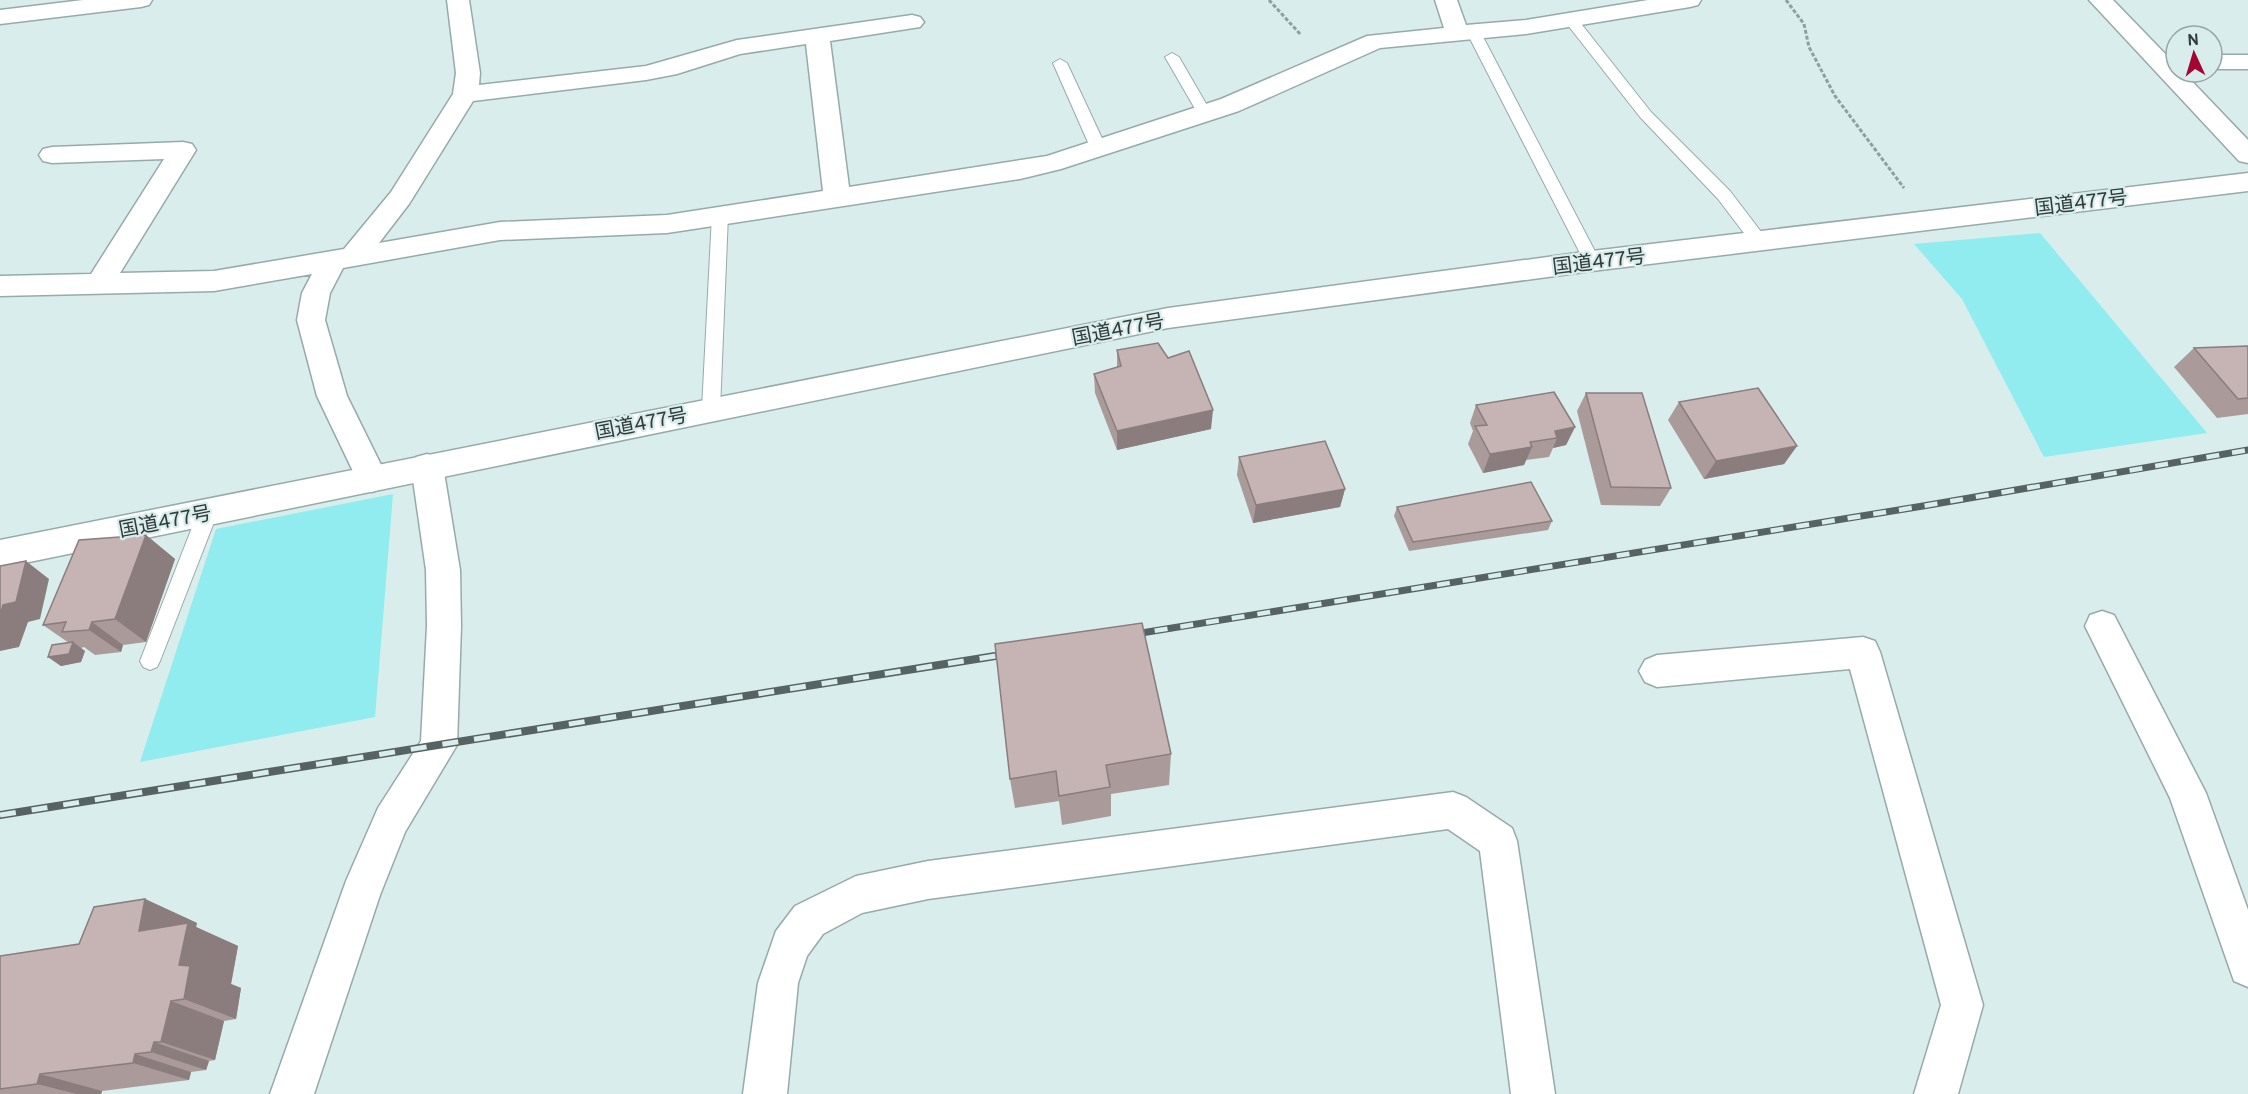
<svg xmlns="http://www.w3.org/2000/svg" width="2248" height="1094" font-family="Overpass,'Noto Sans JP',sans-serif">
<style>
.green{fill:#90ecee}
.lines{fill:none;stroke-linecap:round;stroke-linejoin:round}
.lane-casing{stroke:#97aaaa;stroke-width:2}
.street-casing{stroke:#97aaaa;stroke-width:3}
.highway-casing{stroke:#97aaaa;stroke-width:3}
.path{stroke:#8f9e9e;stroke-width:3;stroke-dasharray:4 2;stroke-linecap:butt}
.lane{fill:#fff;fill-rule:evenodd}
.street{fill:#fff;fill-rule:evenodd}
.highway{fill:#fff;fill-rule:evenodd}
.rail-far1-casing{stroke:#576262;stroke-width:7}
.rail-casing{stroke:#576262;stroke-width:8}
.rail-far1{stroke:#d9eded;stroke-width:4.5;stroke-dasharray:13;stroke-linecap:butt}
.rail{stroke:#d9eded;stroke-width:5;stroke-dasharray:16;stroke-linecap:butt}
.wall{fill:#aa9a9a}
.shaded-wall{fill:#8b7d7d}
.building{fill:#c6b3b3;stroke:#8b7d7d;stroke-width:1.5}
.labels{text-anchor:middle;stroke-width:4.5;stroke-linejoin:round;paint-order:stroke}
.street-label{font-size:20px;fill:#323a3a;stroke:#d9eded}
</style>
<rect width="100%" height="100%" fill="#d9eded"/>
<path class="green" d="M2040 233 2207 433 2044 457 1962 299 1914 244Z
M393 494 375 717 140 762 216 529Z"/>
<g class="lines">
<defs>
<path id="lane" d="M1570 15 1575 16 1651 112 1730 191 1765 237 1767 241 1765 245H1753L1718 199 1640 117 1563 19Z
M1473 27 1480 31 1600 261 1598 265 1592 267 1584 261 1466 31Z
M1172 53 1179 57 1212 114 1210 117H1200L1198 114 1165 57Z
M1060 59 1067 63 1106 147 1103 150H1093L1090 147 1053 63Z
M720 210 728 215 720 409 717 414H705L702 409 712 215Z
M208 504 215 507 218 512 160 661 157 667 150 670 143 667 140 661 198 512 201 507Z"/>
<path id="street" d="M83 0H152L149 5 141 7 0 24V10Z
M447 0H469L480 73 479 85 646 66 737 40 912 15 920 17 924 22 920 27 830 41 849 187 1047 156 1221 99 1367 36 1444 28 1435 0H1457L1466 25 1526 20 1648 0H1701L1698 5 1690 7 1526 34 1380 48 1239 111 1061 169 1020 179 667 233 500 240 343 268 330 293 325 320 347 396 388 479 383 488 372 492 361 488 317 396 297 320 302 293 312 274 214 291 0 296V276L91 274 164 159 52 163 43 161 39 155 43 149 52 147 183 142 192 144 196 150 120 273 214 271 344 249 391 192 453 94 456 73ZM806 44 823 191 667 215 500 222 379 243 409 204 473 101 646 80 677 74 740 54Z
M2089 0H2113L2176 65V72H2183L2248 140V163L2239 161Z
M2212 55H2248V69H2212Z
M427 454 438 457 443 466 460 570 461 626 457 745 405 832 380 895 314 1094H270L346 881 378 808 421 741 427 626 426 570 411 466 416 457Z
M2102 611 2114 615 2206 793 2248 910V987L2234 981 2170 798 2085 626 2090 615Z
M1863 637 1875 641 1880 652 1983 1005 1958 1094H1914L1941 1005 1850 669 1657 687 1645 682 1639 671 1645 660 1657 655Z
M1453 792 1466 797 1512 828 1517 841 1555 1094H1511L1480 851 1448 829 928 899 862 913 823 934 807 956 798 983 787 1094H743L758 983 776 931 795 906 856 876 928 861Z"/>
<path id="highway" d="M2248 173V191L1592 271 1168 328 0 568V540L1168 308 1592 251Z"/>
</defs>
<use href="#lane" class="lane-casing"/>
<use href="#street" class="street-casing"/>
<use href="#highway" class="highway-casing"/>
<path class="path" d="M1269 0 1301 35
M1786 0 1804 24 1809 47 1835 96 1904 188"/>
<use href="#lane" class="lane"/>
<use href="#street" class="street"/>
<use href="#highway" class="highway"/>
<defs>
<path id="rail-far1" d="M1129 635 1923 506 2248 450"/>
<path id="rail" d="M0 815 1014 653"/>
</defs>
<use href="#rail-far1" class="rail-far1-casing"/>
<use href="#rail" class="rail-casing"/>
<use href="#rail-far1" class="rail-far1"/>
<use href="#rail" class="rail"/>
</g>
<path class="wall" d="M2248 346V414L2217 418 2174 367 2194 348Z
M1117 350 1168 358 1211 429 1117 450 1095 393 1094 374 1117 367Z
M1586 393 1671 488 1660 506 1601 505 1577 411Z
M1679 402 1797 446 1784 464 1704 479 1668 420Z
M1476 405 1575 427 1566 445 1553 448 1549 457 1526 460 1524 465 1483 473 1468 444 1473 431 1470 423Z
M1239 457 1345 489 1340 507 1253 523 1237 475Z
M1397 507 1552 521 1548 530 1409 551 1394 516Z
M146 535 175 559 146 642 123 645 121 652 95 655 84 647 81 648 85 651 81 662 61 666 48 657 69 643 43 625Z
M995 644 1171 754 1169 785 1111 794V816L1062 825 1059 801 1015 808 1010 779Z
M145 899 197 923 196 927 238 946 231 984 241 988 236 1019 224 1021 215 1060 209 1061 206 1070 191 1072 189 1080 102 1091 101 1094H0V956L79 944Z"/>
<path class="shaded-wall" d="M1213 410 1211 429 1117 450V431Z
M1575 427 1566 445 1553 448 1557 438 1555 431Z
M1797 446 1784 464 1704 479 1716 461Z
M1532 447 1524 465 1483 473 1490 454Z
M1345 489 1340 507 1253 523 1256 505Z
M146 535 175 559 146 642 115 619Z
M26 561 49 579 40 619 28 622 19 647 0 651V615L3 605Z
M92 622 123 645 121 652 89 630Z
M73 642 85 651 81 662 61 666 48 657Z
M145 899 197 923 196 927 238 946 231 984 241 988 236 1019 184 999 179 965 139 931Z
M171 1001 224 1021 215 1060 161 1042Z
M154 1042 209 1061 206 1070 151 1052Z
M135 1054 191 1072 189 1080 133 1063Z
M40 1074 102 1091 101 1094H77L37 1084Z"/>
<path class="building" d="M1158 343 1168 358 1189 351 1213 410 1117 431 1094 374 1121 366 1117 350Z
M2248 346V398L2238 399 2194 348Z
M1758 388 1797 446 1716 461 1679 402Z
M1554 392 1575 427 1555 431 1557 438 1530 442 1532 447 1490 454 1475 426 1487 425 1476 405Z
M1586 393H1642L1671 488 1611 487Z
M1325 441 1345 489 1256 505 1239 457Z
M1531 482 1552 521 1413 542 1397 507Z
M146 535 115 619 92 622 89 630 62 632 66 622 43 625 79 540Z
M26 561 16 602 3 605 0 615V566Z
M1142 623 1171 754 1106 765 1110 787 1059 796 1056 771 1010 779 995 644Z
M73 642 69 654 48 657 52 645Z
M145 899 139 931 188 923 179 965 190 966 184 999 171 1001 161 1042H154L151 1052 135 1054 133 1063 40 1074 37 1084 0 1089V956L79 944 94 907Z"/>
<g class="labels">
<g class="street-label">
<text transform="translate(2081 202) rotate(-7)" y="7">国道477号</text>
<text transform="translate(1599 261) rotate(-7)" y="7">国道477号</text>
<text transform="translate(1118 329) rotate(-11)" y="7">国道477号</text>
<text transform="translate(641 423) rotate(-11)" y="7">国道477号</text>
<text transform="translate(165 521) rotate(-11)" y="7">国道477号</text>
</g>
</g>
<g transform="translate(2194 54) rotate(356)"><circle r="28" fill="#d9eded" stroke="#96a5a5" stroke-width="1.5"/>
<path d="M0-4.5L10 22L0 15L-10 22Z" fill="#a30631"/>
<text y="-9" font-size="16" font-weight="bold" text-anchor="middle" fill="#323a3a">N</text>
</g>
</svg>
